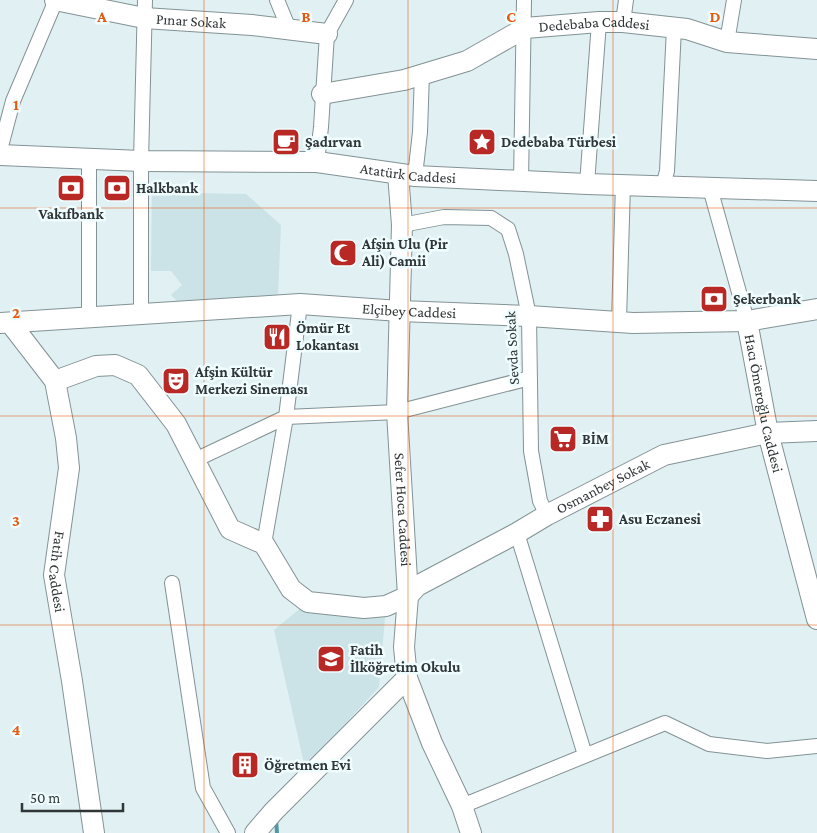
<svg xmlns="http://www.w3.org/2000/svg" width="817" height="833" font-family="'Crimson Pro',serif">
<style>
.built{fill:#cbe3e7}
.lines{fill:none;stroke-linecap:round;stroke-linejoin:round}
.stream{stroke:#5297a1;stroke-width:4}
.street-casing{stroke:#839294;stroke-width:16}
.secondary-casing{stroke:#839294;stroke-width:22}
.street{stroke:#fff;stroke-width:14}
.secondary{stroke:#fff;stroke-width:20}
.grid{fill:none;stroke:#e8590c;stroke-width:1;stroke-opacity:0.55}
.labels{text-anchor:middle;stroke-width:5;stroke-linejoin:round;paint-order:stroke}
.street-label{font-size:15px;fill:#303637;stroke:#f0fdff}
.poi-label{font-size:15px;font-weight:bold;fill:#303637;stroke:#f0fdff;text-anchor:start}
.grid-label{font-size:16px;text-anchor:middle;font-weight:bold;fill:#e8590c;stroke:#f0fdff;stroke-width:5;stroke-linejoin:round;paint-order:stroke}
</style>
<rect width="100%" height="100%" fill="#e0f0f3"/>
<path class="built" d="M152 185 191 186V193L246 194 281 225 278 294 259 306 183 307 171 295 182 285 171 271H151Z
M308 602 386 606 379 687 305 768 274 630Z"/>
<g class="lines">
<path class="stream" d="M276 820 277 833"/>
<defs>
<path id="street" d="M277 0 289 29
M623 22 626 0
M727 42 734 0
M0 150 13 101 56 0
M317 162 321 127 327 34 346 0
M415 176 420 132 422 73
M521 181 524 0
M587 184 599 22
M663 186 667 171 674 28
M710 188 747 321
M402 225 444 217 491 218 508 229 516 254 529 316 531 451 540 501 547 515
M141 314V161L145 0
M89 317V158
M619 321 623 184
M195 460 286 417 397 412 530 378
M517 533 585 755
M264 544 286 417 300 304
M172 583 203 788 228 833
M462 806 665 723 709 744 767 751 817 746"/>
<g id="secondary">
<path id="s1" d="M55 0 144 18 252 25 327 34"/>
<path id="s2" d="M322 94 404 80 467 61 525 28 599 22H623L687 29 727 42 817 49"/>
<path id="s3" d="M0 155 141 161 317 162 415 176 587 184 817 191"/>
<path id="s4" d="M398 174 402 225 397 412 408 596 404 647 407 678 432 743 462 806 471 833"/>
<path id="s5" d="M747 321 768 433 817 619"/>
<path id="s6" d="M0 323 300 304 400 311 529 316 633 323 747 321 817 309"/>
<path id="s7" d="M11 324 55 381 66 438 69 468 54 575 72 681 94 833"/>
<path id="s8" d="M55 381 96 366 115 365 138 375 176 424 230 529 264 544 291 589 308 602 364 608 386 606 408 596 417 586 517 533 547 515 664 455 768 433 817 431"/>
<path d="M255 833 274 811 407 678"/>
</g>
</defs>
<use href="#street" class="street-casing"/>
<use href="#secondary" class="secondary-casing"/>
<use href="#street" class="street"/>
<use href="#secondary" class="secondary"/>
</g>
<path class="grid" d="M204 0V833M408 0V833M613 0V833M0 208H817M0 416H817M0 625H817"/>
<defs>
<symbol id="cafe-square" viewBox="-11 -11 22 22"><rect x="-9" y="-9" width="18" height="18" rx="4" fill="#b82925" stroke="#f0fdff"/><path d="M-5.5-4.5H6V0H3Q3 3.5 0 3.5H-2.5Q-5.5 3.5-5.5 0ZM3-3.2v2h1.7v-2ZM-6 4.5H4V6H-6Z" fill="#fff"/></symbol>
<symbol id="sight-square" viewBox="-11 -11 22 22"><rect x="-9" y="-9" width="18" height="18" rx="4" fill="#b82925" stroke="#f0fdff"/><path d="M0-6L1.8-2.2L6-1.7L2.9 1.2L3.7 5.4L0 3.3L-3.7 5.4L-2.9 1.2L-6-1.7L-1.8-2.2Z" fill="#fff"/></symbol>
<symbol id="bank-square" viewBox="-11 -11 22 22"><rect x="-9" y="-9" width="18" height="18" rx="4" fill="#b82925" stroke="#f0fdff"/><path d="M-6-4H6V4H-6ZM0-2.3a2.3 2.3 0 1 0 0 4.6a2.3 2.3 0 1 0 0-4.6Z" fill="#fff"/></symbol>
<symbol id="mosque-square" viewBox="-11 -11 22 22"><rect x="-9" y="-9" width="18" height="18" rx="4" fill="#b82925" stroke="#f0fdff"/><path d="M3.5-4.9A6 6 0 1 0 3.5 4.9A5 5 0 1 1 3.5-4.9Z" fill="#fff"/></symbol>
<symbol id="restaurant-square" viewBox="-11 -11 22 22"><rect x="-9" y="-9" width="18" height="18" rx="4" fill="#b82925" stroke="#f0fdff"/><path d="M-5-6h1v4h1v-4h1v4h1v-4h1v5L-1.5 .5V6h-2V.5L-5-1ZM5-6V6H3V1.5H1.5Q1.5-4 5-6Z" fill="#fff"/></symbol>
<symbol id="theatre-square" viewBox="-11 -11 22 22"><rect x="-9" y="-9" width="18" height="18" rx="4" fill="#b82925" stroke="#f0fdff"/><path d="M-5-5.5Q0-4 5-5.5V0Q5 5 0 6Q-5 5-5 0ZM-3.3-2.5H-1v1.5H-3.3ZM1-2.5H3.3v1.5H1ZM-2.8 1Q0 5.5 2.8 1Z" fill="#fff"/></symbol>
<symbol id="supermarket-square" viewBox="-11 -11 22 22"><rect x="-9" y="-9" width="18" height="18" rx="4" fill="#b82925" stroke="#f0fdff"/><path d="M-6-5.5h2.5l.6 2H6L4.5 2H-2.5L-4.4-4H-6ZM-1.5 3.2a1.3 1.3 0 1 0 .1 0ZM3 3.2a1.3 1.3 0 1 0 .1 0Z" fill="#fff"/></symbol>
<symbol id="pharmacy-square" viewBox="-11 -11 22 22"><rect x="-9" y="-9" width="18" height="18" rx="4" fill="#b82925" stroke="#f0fdff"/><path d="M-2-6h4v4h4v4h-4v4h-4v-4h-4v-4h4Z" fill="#fff"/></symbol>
<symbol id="school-square" viewBox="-11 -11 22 22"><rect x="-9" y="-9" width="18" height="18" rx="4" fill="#b82925" stroke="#f0fdff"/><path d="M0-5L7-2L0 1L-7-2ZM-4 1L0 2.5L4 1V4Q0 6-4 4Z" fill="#fff"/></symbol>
<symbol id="building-square" viewBox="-11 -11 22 22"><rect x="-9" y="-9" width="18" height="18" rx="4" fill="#b82925" stroke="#f0fdff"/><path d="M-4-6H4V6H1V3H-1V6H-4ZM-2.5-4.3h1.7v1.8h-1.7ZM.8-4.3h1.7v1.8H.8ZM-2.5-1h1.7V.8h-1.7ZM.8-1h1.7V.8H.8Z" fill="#fff"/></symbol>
</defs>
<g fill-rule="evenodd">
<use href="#cafe-square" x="270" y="126" width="32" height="32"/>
<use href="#sight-square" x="466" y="126" width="32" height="32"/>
<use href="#bank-square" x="55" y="172" width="32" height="32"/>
<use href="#bank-square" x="101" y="172" width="32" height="32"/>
<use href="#mosque-square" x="327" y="237" width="32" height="32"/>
<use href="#bank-square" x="698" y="283" width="32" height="32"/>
<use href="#restaurant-square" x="261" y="321" width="32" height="32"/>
<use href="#theatre-square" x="160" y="365" width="32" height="32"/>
<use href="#supermarket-square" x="547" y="423" width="32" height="32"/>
<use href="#pharmacy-square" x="584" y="503" width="32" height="32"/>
<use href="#school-square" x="315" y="643" width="32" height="32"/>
<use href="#building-square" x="229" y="749" width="32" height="32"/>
</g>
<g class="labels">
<g class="street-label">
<text dy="5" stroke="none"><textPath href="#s1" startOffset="138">Pınar Sokak</textPath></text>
<text dy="5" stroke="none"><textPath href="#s2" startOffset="285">Dedebaba Caddesi</textPath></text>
<text dy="5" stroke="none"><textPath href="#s3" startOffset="409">Atatürk Caddesi</textPath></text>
<text dy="5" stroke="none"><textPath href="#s6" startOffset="410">Elçibey Caddesi</textPath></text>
<text transform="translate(512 348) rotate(-93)" y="5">Sevda Sokak</text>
<text dy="5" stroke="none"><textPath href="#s5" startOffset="84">Hacı Ömeroğlu Caddesi</textPath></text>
<text dy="5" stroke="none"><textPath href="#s8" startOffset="706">Osmanbey Sokak</textPath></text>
<text dy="5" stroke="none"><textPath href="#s4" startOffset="336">Sefer Hoca Caddesi</textPath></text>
<text dy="5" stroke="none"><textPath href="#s7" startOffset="265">Fatih Caddesi</textPath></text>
</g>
<g class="poi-label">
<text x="305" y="147">Şadırvan</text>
<text x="501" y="147">Dedebaba Türbesi</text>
<text x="136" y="193">Halkbank</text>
<text x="71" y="219" text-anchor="middle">Vakıfbank</text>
<text x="362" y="249">Afşin Ulu (Pir<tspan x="362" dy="17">Ali) Camii</tspan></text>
<text x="733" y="304">Şekerbank</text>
<text x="296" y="333">Ömür Et<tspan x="296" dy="17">Lokantası</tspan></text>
<text x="195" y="377">Afşin Kültür<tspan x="195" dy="17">Merkezi Sineması</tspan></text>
<text x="582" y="444">BİM</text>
<text x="619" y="524">Asu Eczanesi</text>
<text x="350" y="655">Fatih<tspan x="350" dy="17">İlköğretim Okulu</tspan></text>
<text x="264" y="770">Öğretmen Evi</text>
</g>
</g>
<g class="grid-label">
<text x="102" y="22">A</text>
<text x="306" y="22">B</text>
<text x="511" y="22">C</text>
<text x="715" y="22">D</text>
<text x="16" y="110">1</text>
<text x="16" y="318">2</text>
<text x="16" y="526">3</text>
<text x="16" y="735">4</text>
</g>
<path d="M22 803v8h101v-8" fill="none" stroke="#303637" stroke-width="2.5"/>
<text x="30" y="803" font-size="15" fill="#303637" stroke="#f0fdff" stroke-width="4" paint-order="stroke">50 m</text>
</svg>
